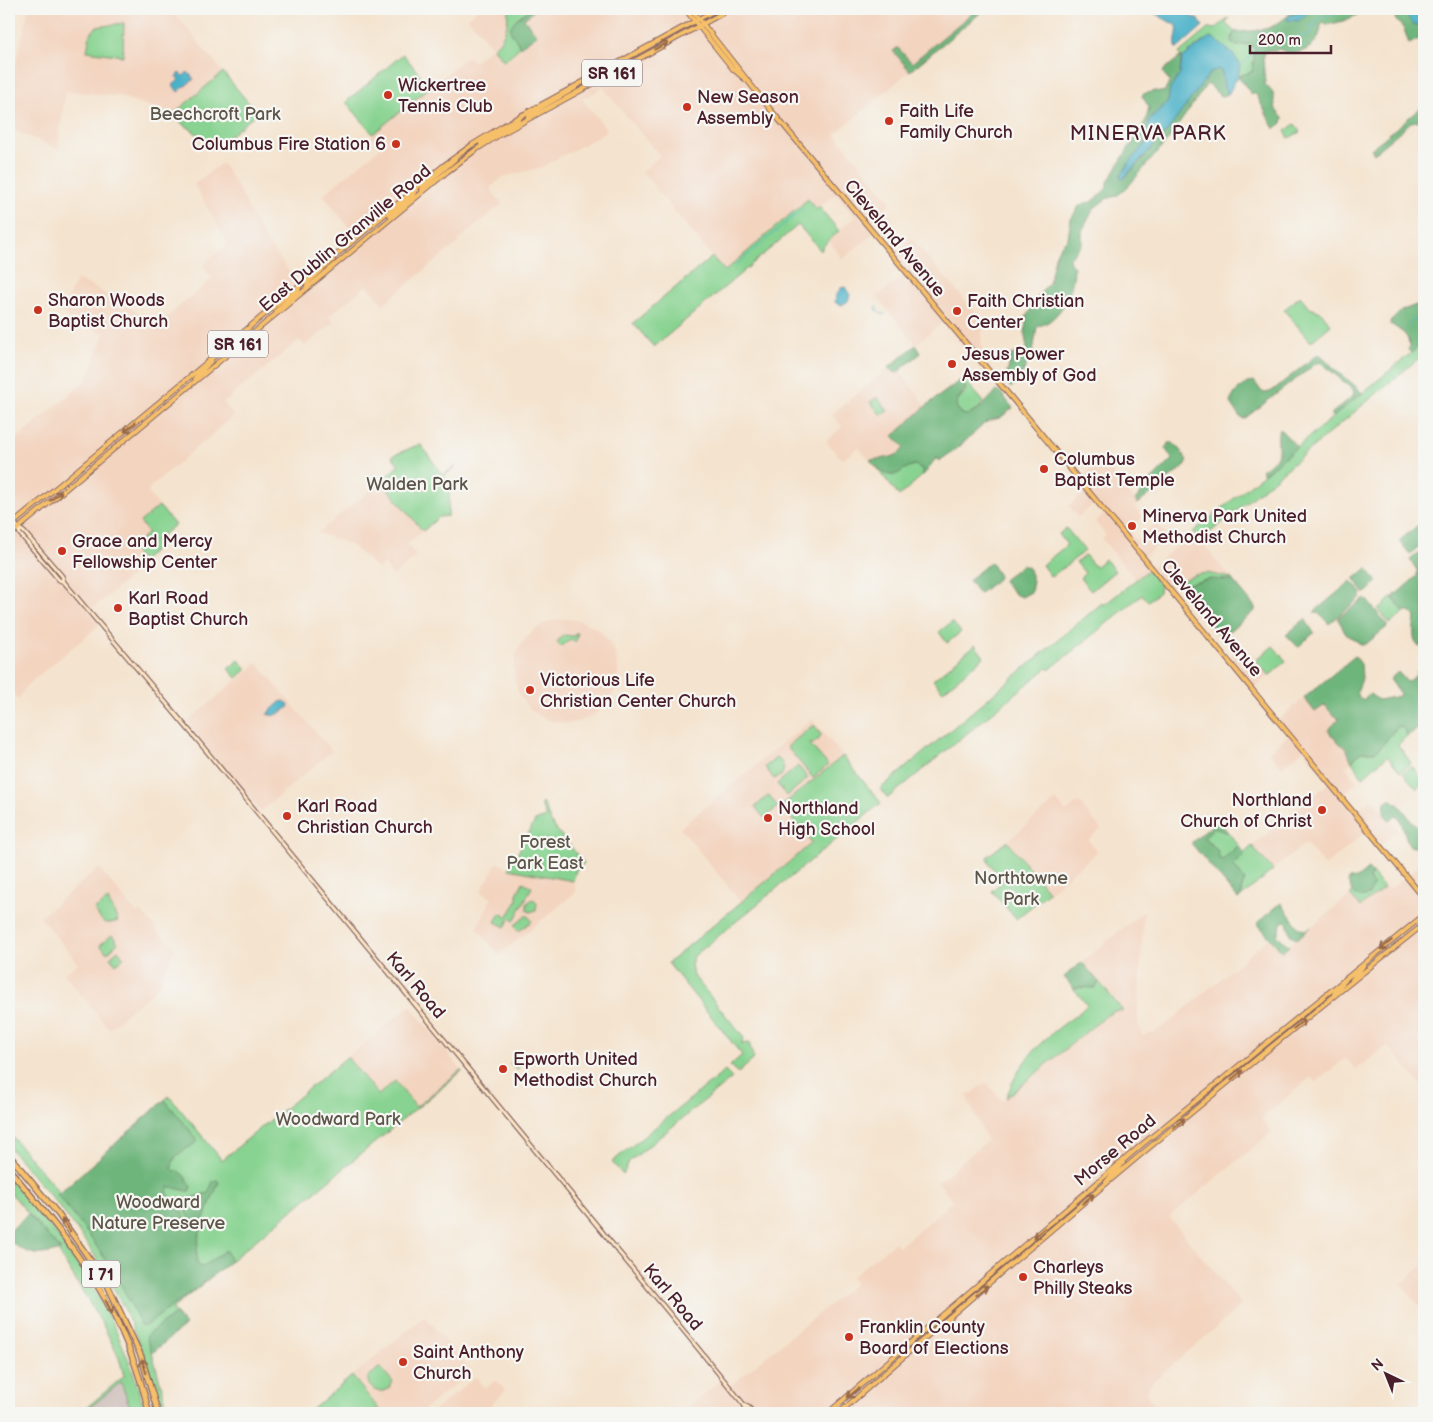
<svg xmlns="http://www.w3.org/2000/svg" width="1433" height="1422" font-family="'Balsamiq Sans',sans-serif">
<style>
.built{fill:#f3d4bf}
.industrial{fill:#cfc0bb}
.green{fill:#88d391;stroke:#69795e}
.forest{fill:#6eb57b;stroke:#5c6a53}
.water{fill:#49b1c8;stroke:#4a687a}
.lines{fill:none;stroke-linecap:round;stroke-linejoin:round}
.stream{stroke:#49b1c8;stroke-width:1}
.secondary-casing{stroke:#866464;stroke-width:5.5}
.primary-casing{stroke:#866464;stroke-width:6}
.motorway-casing{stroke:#866464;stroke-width:7}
.secondary{stroke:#fbe6c4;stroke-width:3}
.primary{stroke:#f6c06b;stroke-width:4}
.motorway{stroke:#f6c06b;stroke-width:4.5}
.oneway{stroke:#976748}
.poi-dot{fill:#c8321e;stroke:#f6f6f2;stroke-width:2}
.labels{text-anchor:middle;stroke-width:4.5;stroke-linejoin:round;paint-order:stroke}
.shield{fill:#f6f6f2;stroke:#7e6067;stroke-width:1}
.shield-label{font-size:16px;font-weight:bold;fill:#4a1f2b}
.poi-label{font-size:18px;fill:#4a1f2b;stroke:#f6f6f2;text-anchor:start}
.park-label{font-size:18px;fill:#5d554a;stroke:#f6f6f2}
.street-label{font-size:18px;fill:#4a1f2b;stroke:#f6f6f2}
.quarter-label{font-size:20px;letter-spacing:1px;fill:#4a1f2b;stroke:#f6f6f2}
</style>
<rect width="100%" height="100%" fill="#f6f6f2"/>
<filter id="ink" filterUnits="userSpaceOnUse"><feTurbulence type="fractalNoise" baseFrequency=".02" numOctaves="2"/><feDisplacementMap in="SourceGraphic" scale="10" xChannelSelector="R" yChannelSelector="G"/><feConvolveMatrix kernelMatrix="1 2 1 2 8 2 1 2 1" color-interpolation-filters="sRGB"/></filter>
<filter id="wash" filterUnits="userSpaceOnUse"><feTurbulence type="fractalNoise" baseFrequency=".0096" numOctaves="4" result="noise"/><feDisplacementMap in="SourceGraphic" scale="20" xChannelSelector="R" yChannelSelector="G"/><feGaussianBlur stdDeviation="1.12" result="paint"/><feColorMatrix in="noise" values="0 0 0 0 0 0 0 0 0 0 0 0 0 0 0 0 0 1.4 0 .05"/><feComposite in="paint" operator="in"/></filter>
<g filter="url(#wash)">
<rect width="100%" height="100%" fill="#f4e3ce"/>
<path class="built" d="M28 9H171L223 72 171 116 148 106 118 96 65 91 58 149 9 128V89L26 23Z
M478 9H508L506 29 496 45 504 61 536 36 524 19 536 9H977L911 63 893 51 910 71 835 134 891 202 867 223 874 233 843 259 828 240 855 217 836 194 817 209 808 200 724 271 642 172 660 156 603 88 582 99 607 130 599 136 542 167 503 177 490 188 502 204 458 240 459 242 383 304 367 285 329 316 334 322 305 346 299 340 223 403 234 416 150 487 148 493 159 506 140 522 148 533 131 548 145 565 89 611 100 625 27 685 18 700 9 690V445L87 380 104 334 73 319H70L61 311 77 279 123 302 139 314 155 331 177 308 212 279 202 266 228 244 194 184 222 163 241 193 262 235 298 283 355 235 323 195 380 148 371 136 468 56 474 62 492 47 468 18Z
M911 238 983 321 981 340 983 358 979 364 943 322 916 344 877 297 906 273 892 255Z
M894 364 926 406 893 436 904 447 901 452 894 457 870 460 858 447 843 460 826 441 842 427 832 414Z
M1102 460 1138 504 1135 507 1143 517 1127 530 1135 540 1156 523 1168 537 1144 557 1152 567 1193 532 1231 578 1220 575 1201 574 1181 581 1180 580 1168 588 1152 568 1136 580 1102 539 1106 535 1095 522 1106 512 1097 501 1078 517 1069 506 1088 490 1079 479Z
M381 481 423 531 407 544 416 556 394 576 384 564 378 569 351 545 318 533Z
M514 671a52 52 0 1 1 104 0a52 52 0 1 1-104 0Z
M1243 645 1269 676 1253 689 1227 659Z
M257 663 332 751 260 812 186 723Z
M1304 698 1315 712 1325 705 1340 719 1330 728 1333 737 1347 750 1352 762 1346 767 1357 782 1341 795 1355 812 1372 799 1398 830 1381 845 1368 830 1325 866 1306 843 1273 870 1252 846 1329 783 1303 750 1282 767 1269 752 1289 734 1278 720Z
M812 719 873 793 741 902 680 828Z
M1056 800 1066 812 1079 802 1101 829 1088 840 1097 852 1049 892 1007 841Z
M497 862 509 869 573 881 576 892 499 955 477 928 492 898 481 892Z
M1424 862V1077L1423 1078 1424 1088 1387 1045 1356 1070 1346 1058 1316 1082 1311 1077 1261 1119 1272 1132 1169 1217 1242 1305 1148 1386 1146 1392 1148 1397 1161 1413H681L723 1379 730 1386 856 1283 851 1277 895 1242 899 1247 953 1201 938 1182 987 1141 966 1095 974 1092 986 1082 1002 1101 1103 1018 1114 1011H1122L1082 962 1144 911 1138 1011V1023L1142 1036 1157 1031 1171 1021 1270 937 1282 951 1350 895 1360 907 1385 887 1388 890Z
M99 868 137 914 141 911 161 935 175 947 160 985 109 1029 64 974 78 963 40 917Z
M410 1006 461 1070 416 1107 378 1095 347 1057Z
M1424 1264V1311L1401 1284Z
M425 1316 471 1371 420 1413H382L352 1376Z
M476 1377 485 1388 496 1380 505 1391 494 1401 487 1413H431Z"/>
<path class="industrial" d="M121 1382 132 1413H83Z"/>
<path class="green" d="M508 9H531L517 18V41L520 47 504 61 493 48C506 37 508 24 508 9Z
M1229 18 1226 24 1235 32 1231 38 1237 46 1250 44 1255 49 1252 72 1238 76 1240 65 1206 39 1182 58 1179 53 1209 28 1215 29Z
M124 23 123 56 87 51 90 35 96 27Z
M403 54 430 87 373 134 346 102Z
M223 72 257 113 214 149 192 130 171 116Z
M1295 124 1300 132 1289 138 1285 131Z
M808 199 816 209 819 207 839 231 823 246 821 251 798 225 654 347 633 323 712 257 725 271Z
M1300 296 1310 308 1321 312 1331 325 1311 342 1284 310Z
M1424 302V354L1200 541 1193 532 1411 353 1407 336 1390 322 1401 311Z
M963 378 984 402 977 410 968 415 961 414 956 406 957 401 966 391 961 382 959 381Z
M877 397 888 411 881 415 870 402Z
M420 444 443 475 456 466 444 476 450 485 448 516 439 517 423 531 381 481 399 465 392 456Z
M915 465 922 469 923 475 899 496 876 467C900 482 894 470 915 465Z
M159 506 175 525 156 540 160 546 142 561 131 548 148 533 140 522Z
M1066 528 1085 551 1051 577 1042 565 1067 545 1059 534Z
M1085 555 1095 567 1105 559 1115 571 1091 591 1080 578 1085 573 1076 562Z
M1148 570 1160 585 1159 592 1148 601 1142 595 1049 670 1047 668 888 798 880 789 1102 603 1104 605Z
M1207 573 1231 578 1234 582 1230 580 1187 584 1185 587 1181 581 1195 575Z
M1393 597V599L1405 612 1390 624 1378 609Z
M952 622 961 632 947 643 939 632Z
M575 633H578L575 643 571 639 561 647 557 642 563 635 575 636Z
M975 645 984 657 943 691 933 680Z
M1273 646 1286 661 1269 676 1256 660Z
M239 660 247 669 237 678 228 669Z
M812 726H815L821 735 820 738 813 744 809 743 828 765 813 778 787 747Z
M1397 727C1404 727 1405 730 1407 736L1398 745 1411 763 1401 772 1387 756 1363 777 1352 762 1358 754 1362 752H1374L1379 749Z
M843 756 881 803 694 956 691 964 693 975 744 1038 741 1044 749 1043 754 1059 738 1073 730 1066 742 1055 668 963 812 843 781 806Z
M776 758 782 762 784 769 781 776 774 779 765 767Z
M798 766 808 778 787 796 777 784Z
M1412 766 1424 782 1417 789 1403 773Z
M769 795 778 807 764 818 755 807Z
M543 803 552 824 584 863 576 870 573 881 509 869 535 821 546 817 541 804Z
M1217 827 1224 832 1227 831 1240 847H1238L1221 861 1219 858 1218 851 1204 838 1212 828Z
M1007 841 1049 892 1016 919 992 891 1003 881 989 863 987 857Z
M1252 846 1273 870 1241 897C1240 889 1246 882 1242 876 1240 872 1236 870 1234 866 1239 859 1246 851 1252 846Z
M1372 873 1384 888 1360 907 1350 895 1353 892 1356 895H1369L1373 885 1369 879Z
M523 882 532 887 514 921 510 918 505 927 495 922 500 913 507 917 517 901V894Z
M533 899 537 902 536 910 530 912 527 910V903Z
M108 900 118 921C103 926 103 922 94 910Z
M527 915 532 921 519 931 514 926Z
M112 935 118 943 107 953 100 945Z
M118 950 124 958 116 964 110 957Z
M1099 982 1123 1011H1114L1103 1018 1006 1098C1018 1066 1033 1048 1060 1027 1069 1020 1079 1014 1087 1005L1074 989C1081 986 1088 989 1096 987Z
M520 1055 525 1061 516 1070 510 1063Z
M347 1057 378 1095 395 1081 416 1107 461 1070 462 1071 172 1309 185 1325 152 1353 169 1413H162C144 1347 118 1285 77 1230 56 1201 31 1174 9 1147V1133L60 1193 169 1096 222 1160Z
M725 1071 732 1078 629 1162 623 1175 612 1162Z
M9 1177C29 1201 51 1225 69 1251 103 1300 132 1355 145 1413H132L121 1382 83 1413H80L124 1376 119 1358 103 1325 51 1240 9 1191Z
M379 1368 382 1369 393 1382 388 1389 380 1392C372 1390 367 1385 368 1377Z
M352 1376 382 1413H308Z"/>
<path class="forest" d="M531 9H536L524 19 537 35 520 47C518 42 514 37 511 33 507 22 524 14 531 9Z
M977 9H985L910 71 893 51 897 48H898L912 63Z
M1295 9H1372L1343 21 1327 25 1324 22 1321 24C1321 46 1299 60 1279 49L1275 51 1270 50 1265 52 1263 59 1265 84 1273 93 1276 110 1283 118 1282 123 1274 129 1255 92 1252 95 1238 76 1252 72 1255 49 1250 44 1237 46 1231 42 1233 34 1235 32C1266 30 1272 31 1295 9Z
M1398 9H1424V44L1421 38 1409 44 1404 29 1395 19Z
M1181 56 1180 74 1170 89 1168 102 1152 116 1148 129V140L1124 179 1169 129 1209 74 1217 69 1222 72 1227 93H1229C1220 101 1215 90 1209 84H1207L1167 141 1126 189 1116 196 1106 199 1094 208 1082 231V244L1069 259 1070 263 1074 267C1074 286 1066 308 1051 320 1047 323 1042 325 1037 327L1033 353 1019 380 1011 388 1004 381 1009 366V356L1023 351 1027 348 1025 336 1026 317 1039 295 1049 283 1055 256 1060 246 1068 238 1071 219 1079 206 1085 203 1092 202 1106 189 1109 180 1146 120 1149 107 1142 96 1143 94 1155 91 1164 92 1170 81 1163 73 1164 70Z
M1424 105V120L1411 122 1374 153 1371 149Z
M1424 302V342L1411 353 1408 350 1410 342C1405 333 1399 329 1390 324V322L1401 311Z
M916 345 921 353 898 372 896 373 888 368Z
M1318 354C1327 358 1332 368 1340 374 1347 380 1356 385 1362 393L1333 417 1331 416 1332 413 1353 396 1354 391 1322 363 1318 362 1244 419 1240 417 1230 403C1232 394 1244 382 1254 381L1262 392 1266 393 1272 391Z
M959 381H961L966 388 957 401 956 406 961 414C975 419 987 399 997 391L1000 392 1013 408 1000 418 991 420 985 423 959 447 939 461 937 458C930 464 929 470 923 475L922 469 915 465C908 466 903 471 897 474 886 479 876 467 870 460 882 458 899 459 904 447L893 436 926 406Z
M1279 430H1281L1297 447 1264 474 1261 470C1266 466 1275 461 1277 456 1280 448 1276 438 1279 430Z
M1169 443H1173L1179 448 1187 461 1186 465 1138 504 1135 500 1153 478 1172 459 1165 448Z
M1424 520V542L1410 554 1399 541Z
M1424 548V646L1419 647C1411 639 1414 627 1415 617L1409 611H1403L1393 597 1417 576V570L1410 560Z
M989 563H991L999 576 998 579 979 594 969 580Z
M1022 565 1028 567 1033 581 1031 592 1022 597 1016 595 1003 581 1004 579Z
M1367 568 1377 582 1365 594 1354 579Z
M1210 579 1230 580 1234 582 1255 607V611L1221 637 1189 598 1185 587 1187 584Z
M1351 581 1362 593 1360 598 1329 624 1317 612H1314Z
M1365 598 1387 624V627L1366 644 1362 645 1345 633 1338 618Z
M1305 619 1314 633 1298 647 1286 635Z
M1355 656 1361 664 1362 679 1357 692 1360 699 1363 700 1370 694 1378 700 1399 696 1400 694 1390 679 1398 672 1407 682 1417 674V671L1421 668H1424V725L1407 736C1405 730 1404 727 1397 727L1379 749 1374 752H1362L1358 754 1352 762 1347 750 1333 737 1328 730 1339 719 1333 715 1325 705 1315 712 1304 698Z
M1387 800H1392L1399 805 1424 836V838L1414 847 1410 846C1404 837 1405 826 1397 815L1390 821 1384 814 1385 802Z
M1218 820 1227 831 1226 833 1214 827 1204 838 1218 851 1219 858 1222 860 1238 846 1244 852 1243 856 1234 866 1245 880 1241 889V897L1238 899 1191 843Z
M1368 869 1372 873 1369 879 1373 885C1372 894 1363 902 1354 894 1351 891 1350 886 1348 882L1349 879 1357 878Z
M1281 903 1299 928 1305 930 1311 927 1297 939 1291 935 1287 923 1285 921 1282 922 1277 935 1289 946 1282 952 1257 923Z
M1082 962 1099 982 1095 988 1079 987 1074 989 1064 977Z
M165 1100 198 1140C188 1152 173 1150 172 1169 174 1171 177 1171 179 1172 185 1174 188 1182 191 1187L190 1191H187L171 1187H169L167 1192 180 1209 191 1229 193 1225 179 1201 208 1193 213 1181 217 1180 219 1182C208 1209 195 1234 197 1264L202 1267 226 1250 231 1261 193 1291 145 1326H141C120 1277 91 1235 57 1195Z
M28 1214 61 1250C37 1257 30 1256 9 1241V1232Z
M175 1314 185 1325 152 1353 146 1337 148 1334Z"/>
<path class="water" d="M1147 9H1176L1199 20 1203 26 1177 49C1173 41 1179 34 1177 26Z
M1306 9H1311L1299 21 1287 20V18C1291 15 1295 13 1300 14Z
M1410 9H1421L1424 11V26L1413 24 1407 17Z
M1210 37 1213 38 1233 54 1240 65 1238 76 1229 93H1227L1224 88 1222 72 1217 69 1209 74 1169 129 1122 180 1120 177 1132 159 1146 143 1149 120 1168 102 1170 89 1180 74 1182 58Z
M188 72 194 79 178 92 173 85 179 80 176 76 179 73 183 76Z
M845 287 850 295 848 301 842 305 838 304 835 302 836 295 841 288Z
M284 701 289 704 288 708C281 712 275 718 267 714L280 702Z"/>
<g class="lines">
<path class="stream" d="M1240 65 1249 58 1264 38 1271 35 1289 40H1296L1311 33 1314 29 1310 26 1315 25 1319 18 1348 9
M736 265 802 209
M876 306 877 310 881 314H885
M1409 325 1413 320 1424 318"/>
</g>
</g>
<g filter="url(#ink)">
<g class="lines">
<defs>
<path id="secondary" d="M15 522 20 534 59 580 64 582 199 742 688 1336 745 1406V1410L748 1413
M18 528 24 532 62 576 64 582
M745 1406 748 1407 754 1413"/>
<path id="primary" d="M685 9 733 69 746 80
M691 9 770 109 1010 396 1424 898
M527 119 531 113 575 88
M481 144 518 120 522 115
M422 190 424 186 455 159
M390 215 413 195 416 188
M306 289 308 282 333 260
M276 311 298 291 300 285
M195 378 211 361
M9 527 443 166 472 145 506 124 717 9
M9 536 448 171 474 151 499 135 730 9
M1352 980 1363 966
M1334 994 1345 980
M1106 1182 1123 1163
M828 1413 1139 1147 1424 915
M839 1413C1030 1245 1225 1082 1424 924"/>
<path id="motorway" d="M9 1155 58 1214 107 1284 141 1356 158 1413
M9 1169C40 1206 72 1244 97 1285 121 1324 139 1369 149 1413"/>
</defs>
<use href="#secondary" class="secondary-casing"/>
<use href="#primary" class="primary-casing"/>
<use href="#motorway" class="motorway-casing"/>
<use href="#secondary" class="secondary"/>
<use href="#primary" class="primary"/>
<use href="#motorway" class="motorway"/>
</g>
<defs><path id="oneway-shaft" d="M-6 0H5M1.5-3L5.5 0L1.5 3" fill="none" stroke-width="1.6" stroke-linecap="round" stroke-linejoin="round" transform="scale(1.25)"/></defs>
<g class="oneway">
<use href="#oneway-shaft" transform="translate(661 46) rotate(-28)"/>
<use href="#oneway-shaft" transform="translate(130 427) rotate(140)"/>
<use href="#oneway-shaft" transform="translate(56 496) rotate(-40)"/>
<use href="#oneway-shaft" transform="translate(1386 945) rotate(141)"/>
<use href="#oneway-shaft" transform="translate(1299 1024) rotate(-39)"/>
<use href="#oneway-shaft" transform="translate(1237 1075) rotate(-40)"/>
<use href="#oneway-shaft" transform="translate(1179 1123) rotate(-40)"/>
<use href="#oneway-shaft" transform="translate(1088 1199) rotate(-40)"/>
<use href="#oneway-shaft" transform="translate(66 1225) rotate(-125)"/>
<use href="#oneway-shaft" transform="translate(1039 1233) rotate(139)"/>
<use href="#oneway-shaft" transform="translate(982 1290) rotate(-41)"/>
<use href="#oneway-shaft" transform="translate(109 1307) rotate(63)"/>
<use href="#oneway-shaft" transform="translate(144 1366) rotate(-107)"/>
<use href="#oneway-shaft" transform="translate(853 1393) rotate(140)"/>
</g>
</g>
<g class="poi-dot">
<circle cx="388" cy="95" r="5"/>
<circle cx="687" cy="107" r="5"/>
<circle cx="889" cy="121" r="5"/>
<circle cx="396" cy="144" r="5"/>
<circle cx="38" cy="310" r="5"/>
<circle cx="957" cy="311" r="5"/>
<circle cx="952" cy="364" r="5"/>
<circle cx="1044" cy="469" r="5"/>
<circle cx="1132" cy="526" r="5"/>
<circle cx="62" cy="551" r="5"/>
<circle cx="118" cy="608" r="5"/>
<circle cx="530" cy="690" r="5"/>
<circle cx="1322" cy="810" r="5"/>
<circle cx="287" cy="816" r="5"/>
<circle cx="768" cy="818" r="5"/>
<circle cx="503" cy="1069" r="5"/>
<circle cx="1023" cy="1277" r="5"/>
<circle cx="849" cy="1337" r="5"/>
<circle cx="403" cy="1362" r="5"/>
</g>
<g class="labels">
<g class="shield">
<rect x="582" y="59.5" width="60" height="27" rx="4"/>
<rect x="208" y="330.5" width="60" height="27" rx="4"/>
<rect x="82" y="1260.5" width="38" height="27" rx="4"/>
</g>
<g class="shield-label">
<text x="612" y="79">SR 161</text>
<text x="238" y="350">SR 161</text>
<text x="101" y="1280">I 71</text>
</g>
<g class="poi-label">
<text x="398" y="91">Wickertree<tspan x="398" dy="21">Tennis Club</tspan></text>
<text x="697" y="103">New Season<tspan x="697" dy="21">Assembly</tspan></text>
<text x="899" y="117">Faith Life<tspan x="899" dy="21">Family Church</tspan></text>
<text x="386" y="150" text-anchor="end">Columbus Fire Station 6</text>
<text x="48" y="306">Sharon Woods<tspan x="48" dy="21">Baptist Church</tspan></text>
<text x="967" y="307">Faith Christian<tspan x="967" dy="21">Center</tspan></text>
<text x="962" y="360">Jesus Power<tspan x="962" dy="21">Assembly of God</tspan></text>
<text x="1054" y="465">Columbus<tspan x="1054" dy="21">Baptist Temple</tspan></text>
<text x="1142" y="522">Minerva Park United<tspan x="1142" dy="21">Methodist Church</tspan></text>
<text x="72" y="547">Grace and Mercy<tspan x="72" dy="21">Fellowship Center</tspan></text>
<text x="128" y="604">Karl Road<tspan x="128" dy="21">Baptist Church</tspan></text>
<text x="540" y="686">Victorious Life<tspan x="540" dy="21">Christian Center Church</tspan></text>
<text x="1312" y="806" text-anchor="end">Northland<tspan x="1312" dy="21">Church of Christ</tspan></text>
<text x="297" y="812">Karl Road<tspan x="297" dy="21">Christian Church</tspan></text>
<text x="778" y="814">Northland<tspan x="778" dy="21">High School</tspan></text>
<text x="513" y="1065">Epworth United<tspan x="513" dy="21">Methodist Church</tspan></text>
<text x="1033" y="1273">Charleys<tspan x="1033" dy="21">Philly Steaks</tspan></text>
<text x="859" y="1333">Franklin County<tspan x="859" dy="21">Board of Elections</tspan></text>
<text x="413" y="1358">Saint Anthony<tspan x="413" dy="21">Church</tspan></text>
</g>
<g class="park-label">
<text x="215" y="120">Beechcroft Park</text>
<text x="417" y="490">Walden Park</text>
<text x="545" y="848">Forest<tspan x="545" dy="21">Park East</tspan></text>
<text x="1021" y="884">Northtowne<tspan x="1021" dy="21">Park</tspan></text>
<text x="338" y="1125">Woodward Park</text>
<text x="158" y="1208">Woodward<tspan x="158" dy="21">Nature Preserve</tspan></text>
</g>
<g class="street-label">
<text transform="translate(345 238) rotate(-40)" y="6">East Dublin Granville Road</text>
<text transform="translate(895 238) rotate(50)" y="6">Cleveland Avenue</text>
<text transform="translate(1212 618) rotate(50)" y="6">Cleveland Avenue</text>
<text transform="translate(416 985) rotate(50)" y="6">Karl Road</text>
<text transform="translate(1115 1150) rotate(-40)" y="6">Morse Road</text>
<text transform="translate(673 1297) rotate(50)" y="6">Karl Road</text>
</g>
<g class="quarter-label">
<text x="1148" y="140">MINERVA PARK</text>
</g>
</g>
<rect width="1433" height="1422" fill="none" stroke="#f6f6f2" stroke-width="30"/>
<g transform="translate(1386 1374) rotate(317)" stroke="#f6f6f2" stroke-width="4" paint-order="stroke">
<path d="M0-4L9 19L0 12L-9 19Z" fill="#4a1f2b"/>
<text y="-8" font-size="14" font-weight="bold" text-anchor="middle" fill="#4a1f2b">N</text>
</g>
<path d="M1250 45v8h81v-8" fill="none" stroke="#4a1f2b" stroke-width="2.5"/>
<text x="1258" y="45" font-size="15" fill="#4a1f2b" stroke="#f6f6f2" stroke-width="4" paint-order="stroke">200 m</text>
</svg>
